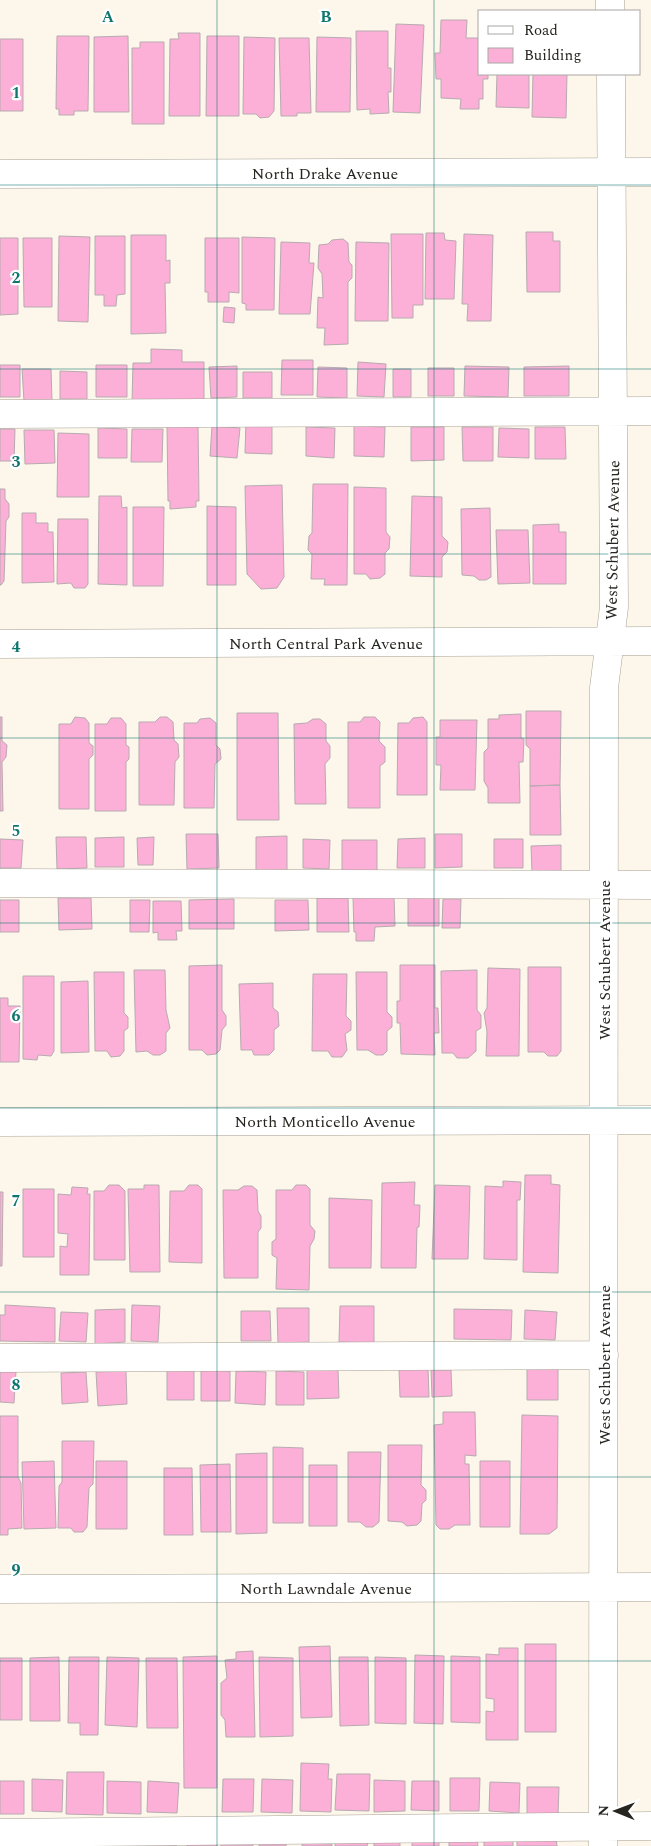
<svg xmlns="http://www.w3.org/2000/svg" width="651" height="1846" font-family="Spectral,serif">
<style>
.building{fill:#fcb0d7;stroke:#b7aab0}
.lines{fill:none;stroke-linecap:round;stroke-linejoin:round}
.minor-casing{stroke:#a8a296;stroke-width:29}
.minor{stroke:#fff;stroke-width:28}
.grid{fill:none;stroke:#0f766e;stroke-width:1;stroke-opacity:0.55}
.labels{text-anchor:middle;stroke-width:4.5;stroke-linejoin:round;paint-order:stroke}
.street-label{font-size:16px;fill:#272520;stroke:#fff}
.grid-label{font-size:16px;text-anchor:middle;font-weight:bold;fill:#0f766e;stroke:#fff;stroke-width:4.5;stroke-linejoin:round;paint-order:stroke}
</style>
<rect width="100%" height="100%" fill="#fdf6ea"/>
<path class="building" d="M441 20H467L466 38H480V74H488V79H483V99H479V109H460L461 99 441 98V79H436L435 53H440Z
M396 24 424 25 420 113 393 112Z
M356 31H388V68H391V92H388L389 113 370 114V109L357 110Z
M178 33H200V116H169L170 39H179Z
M57 36H89L88 111H74V115H59V109H56Z
M128 36 129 112H94V37Z
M207 36H239V116H206Z
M244 37 275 38 274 111 269 117 260 118 256 114H243Z
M317 37 351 38 350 112H316Z
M279 38H309L311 113H297V116H281Z
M0 39H23V111H0Z
M140 42H164V124H132V48H140Z
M497 74H529V108L496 107Z
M533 74H567L566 118 532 117Z
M526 232H553V241H560V292H527Z
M426 233H444L445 240 456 241 454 299H425Z
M391 234H423V305H413V318H392Z
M464 234 493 235 491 321H467L468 304H462Z
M131 235H166V261L170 260V283H165L166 333 131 334Z
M59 236 90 237 88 322 58 321Z
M95 236H125V294L117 295 116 306H104V295H95Z
M242 237 275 238 274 310H246V304L242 303Z
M0 238H18V314L0 315Z
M23 238H52V307H24Z
M205 238H239V293L229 292V302H208V292H205Z
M343 239 348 243 349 262 352 265V278L348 282V344L324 345 325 328H317L318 297 323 298 322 274 318 268 319 245 328 244 332 240Z
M281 242 310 243 309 263H314L310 314H279Z
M356 242 389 243 388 321H355Z
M224 307 235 308 234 323 223 322Z
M151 349 182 350V362H204V403H132L133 363H151Z
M282 360H313V395H281Z
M358 362 386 364 384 397 357 396Z
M0 365H20V397H0Z
M96 365H127V397H96Z
M237 366V397L211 398 209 367Z
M465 366 509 367 508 397 464 396Z
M569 366V396H524V367Z
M318 367 347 368V398L317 397Z
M428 368H454V396H428Z
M22 369H51L52 400 24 401Z
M393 369H411V397H393Z
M60 371 87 372V399H60Z
M243 372H272V398H243Z
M246 421 272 422V454L245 453Z
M167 424H198L199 501H196V507L170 509V501H168Z
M212 426 240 428 237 458 210 456Z
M354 426 385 427 384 457 354 456Z
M306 427 335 428 334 458 306 456Z
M411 427H444V460L411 461Z
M462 427H493V461H463Z
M535 427H565L566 459H535Z
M98 428 127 429V458H98Z
M499 428 529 429V458L498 457Z
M0 429H15L14 461H0Z
M132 429H163L162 462H131Z
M24 430H54L55 463 25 464Z
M58 433 89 434V497H57Z
M313 484H348L347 585H324L325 579H311L312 554 308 550 309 536 312 533Z
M282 485 284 577 277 588 261 589 247 574 245 486Z
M354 487 386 488V532L390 537 389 549 385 553V574L380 578 370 579 366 574H354Z
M0 489H5V499L9 504V517L6 521 4 581 1 585H0Z
M99 496H121L122 508 127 507V585L98 584Z
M412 496 442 497V536L448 542 447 552 442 557V577L410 576Z
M207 506 236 507V585H207Z
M133 507H164L163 586H133Z
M490 508 491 577 486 580H479L474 576 462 575 461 509Z
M22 513H36V523H48V532H53L54 582 22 583Z
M58 519H88V584L85 588H74L71 583 57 584Z
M559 524V532H566V584H533V525Z
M496 530H528L530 583 498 584Z
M526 711H561L560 785 530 786V749L526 745Z
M237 713H278L279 820H237Z
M521 714V738L524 739 523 762H519L520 803H488V788L484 781V752L488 748V719H499V715Z
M0 717H2V741L7 745 6 757 2 762 3 811H0Z
M75 717 85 718 89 723V743L93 746V755L89 759V809H59V724H71Z
M160 717H167L173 722 174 740 178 744 179 757 175 762 174 805H139V722H155Z
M364 717H375L380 722 379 741 385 747V762L380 766V808H348V722H360Z
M423 717 427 722V795H397L398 723H409L413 718Z
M111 718H121L126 724V745L129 747V759L126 762V811H95V724H107Z
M210 718 216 723V745L220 749 221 759 215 764 214 808H184V723H197L200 719Z
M313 719H320L326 724V741L330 746V758L325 764 326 804H295L294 724 307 723Z
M440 720H477L475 790H440L441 765H436V737H440Z
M560 785 561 835H530V786Z
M186 834H218L219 868 187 869Z
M435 834H462V867L435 868Z
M287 836V870L256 871V837Z
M56 837H86L87 868 57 869Z
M124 837V867H95V838Z
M154 837 153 865H138L137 838Z
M425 838V868H397L398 839Z
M0 839 23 840 21 868H0Z
M303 839 330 840 329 869 303 868Z
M494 839H523V868H494Z
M342 840H377V871H342Z
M561 845V872H532L531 846Z
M408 896H439V926H408Z
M353 897H394L395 926 375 927 374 941H356V932H354Z
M58 898H91L92 929 59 930Z
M317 898H348L349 932H317Z
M234 899V929H189V900Z
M443 899H461L460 928H442Z
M0 900H19V932H0Z
M130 900H150L149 932H130Z
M275 900H308L309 930 275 931Z
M153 901H181L182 931H176L177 940H158V932L153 933Z
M222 965V1010L226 1016V1025L222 1030 220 1050 216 1054 207 1055 202 1050H189V966Z
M400 965H435V1008H438L439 1033H434L435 1055 401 1054 400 1023H397V1001H400Z
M528 967H561V1051L557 1056H548L544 1052H528Z
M488 968 520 969 519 1056H486L487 1032 484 1013 487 1008Z
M134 970H165L166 1010 170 1028 166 1033V1051L160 1055H153L147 1051 136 1052Z
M477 970V1010L481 1015V1028L476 1031V1051L468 1058H457L453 1053H442L441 971Z
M94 972H124V1013L128 1017V1028L124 1031V1051L120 1056 111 1057 107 1051H95Z
M356 972H387V1012L392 1017V1027L387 1031V1051L383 1055H376L368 1050H357Z
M313 974H347L346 1016 351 1021V1030L345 1034 347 1050 342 1057H332L328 1051H312Z
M23 976H54V1051L51 1056 38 1055 37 1060 23 1059Z
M88 981 89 1052 61 1053V982Z
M273 983V1008L278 1012 279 1026 274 1030V1050L269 1055H254L252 1050H241L239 984Z
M0 998H8V1006H20L19 1062H0Z
M525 1175H551V1184L560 1185 558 1273 523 1272Z
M503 1181 521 1182 520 1200H517V1260L484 1259 485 1186 503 1187Z
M415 1182 414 1205H420L419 1227H417L416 1268H381L382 1183Z
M109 1185H119L125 1191V1260H94V1191H104Z
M144 1185H159L160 1272H130L128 1189H144Z
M189 1185H198L202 1189V1263L169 1262 170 1191H184Z
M296 1185H306L310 1189V1225L315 1231 314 1239 310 1246 309 1290 276 1289 277 1258 272 1255V1242L276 1239V1190H292Z
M435 1185 470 1186 468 1259H432Z
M244 1186H252L257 1190 258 1211 261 1216V1228L258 1232V1278H224L223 1190H238Z
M72 1187 88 1188 87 1194H90L89 1275H60V1246L67 1247 68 1234 58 1233V1194L71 1195Z
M23 1189H54V1257H23Z
M0 1192H3L2 1266H0Z
M329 1198 372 1200 371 1268H329Z
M5 1305 55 1308V1342L0 1341V1315H5Z
M132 1305 160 1306 158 1342 131 1341Z
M340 1306H374V1343L339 1342Z
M277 1308H309V1342L278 1343Z
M125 1309V1342L95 1344V1310Z
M454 1309 512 1310 511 1340 454 1339Z
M525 1310 557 1312 555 1340 524 1339Z
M241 1311H270L271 1341H241Z
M61 1312 88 1313 86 1342 59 1341Z
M527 1366 558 1367V1400H527Z
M428 1368 429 1397H400L399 1369Z
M167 1369H194V1400H167Z
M0 1370 16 1371 14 1403 0 1402Z
M201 1370 230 1371V1401H201Z
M307 1370H338L339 1398 307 1399Z
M431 1370H451L452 1396 432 1397Z
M126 1371 127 1404 98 1406 96 1372Z
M236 1371 266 1372 265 1405 235 1403Z
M276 1371 304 1372V1405H276Z
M86 1372 88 1402 62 1404 61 1373Z
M443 1412H475L476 1456 465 1455V1464H469L470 1525H455L449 1529H440L436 1525 434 1425 443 1424Z
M522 1415 558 1416 557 1528 549 1534H520Z
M0 1416H18V1477L21 1483 22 1528 8 1529V1535H0Z
M62 1441H94L93 1484 89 1488 87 1527 83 1532H74L71 1528H58L59 1486 62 1482Z
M388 1445H422L421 1485 426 1490V1500L422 1504 421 1521 417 1525 407 1526 402 1522 388 1521Z
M273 1447 303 1448V1523H273Z
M348 1452H381L379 1522 373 1527H366L360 1522H348Z
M267 1453V1533L236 1534V1454Z
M54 1461 56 1528 24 1529 22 1462Z
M96 1461H127V1529H96Z
M480 1461H510V1527H480Z
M230 1464 231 1532H201L200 1465Z
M309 1465H337V1526H309Z
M164 1468H192L193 1535H164Z
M525 1644H556V1732H525Z
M330 1646 332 1717 301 1718 299 1647Z
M499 1648H518V1740H486V1711L494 1712V1699L486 1698V1654L499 1655Z
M253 1651 255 1737H226L225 1720 221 1715V1683L227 1678 225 1660 236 1659V1652Z
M415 1655 444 1656 443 1724 414 1723Z
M217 1656V1788H184L183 1657Z
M451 1656 480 1657V1723L451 1722Z
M59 1657 60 1721H30V1658Z
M69 1657H99L98 1735H80V1723H68Z
M107 1657 139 1658 137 1727 105 1725Z
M259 1657 293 1658V1736L260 1737Z
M339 1657H368L369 1725 340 1726Z
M375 1657 406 1658V1724L375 1723Z
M0 1658H22V1720H0Z
M146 1658H177L178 1728H147Z
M301 1763 329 1764 328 1779H332L331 1812 300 1811Z
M67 1772H104L103 1815 66 1814Z
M337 1774H370L369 1811 335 1810Z
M450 1778H480L479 1811H450Z
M32 1779 63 1780 62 1812 32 1811Z
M223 1779H254L253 1812H222Z
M262 1779 293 1780 292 1813 261 1812Z
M374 1780 405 1781V1811L374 1812Z
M0 1781H24V1814H0Z
M107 1781 141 1782V1814L107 1813Z
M148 1781 179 1783 177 1813 147 1812Z
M412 1781H439V1811L411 1810Z
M490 1782 520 1783 519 1813 489 1811Z
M527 1787H559L558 1815 527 1814Z
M513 1838V1846H484V1839Z
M517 1838H556L557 1846H517Z
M477 1840 478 1846H449V1841Z
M221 1841 253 1842V1846H221Z
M335 1841 368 1842 367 1846H335Z
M374 1841H400V1846H374Z
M439 1841V1846H412V1842Z
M187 1842 217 1843V1846H187Z
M259 1842H286V1846H259Z
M302 1843 332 1844V1846H302Z
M147 1844 177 1845 176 1846H147Z"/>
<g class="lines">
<defs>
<path id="minor" d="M610 0V11
M0 174 651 172
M0 414 651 411
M0 644 651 641
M0 883 651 885
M0 1122 651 1120
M0 1358 604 1355
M0 1589 651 1587
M0 1833 651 1826
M603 1846 604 688 614 607 611 74"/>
</defs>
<use href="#minor" class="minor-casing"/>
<use href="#minor" class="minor"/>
</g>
<path class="grid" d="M217 0V1846M434 0V1846M0 185H651M0 369H651M0 554H651M0 738H651M0 923H651M0 1108H651M0 1292H651M0 1477H651M0 1661H651"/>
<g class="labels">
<g class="street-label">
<text x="325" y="179">North Drake Avenue</text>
<text transform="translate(612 540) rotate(-89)" y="6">West Schubert Avenue</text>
<text x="326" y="649">North Central Park Avenue</text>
<text transform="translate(604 960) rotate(-90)" y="6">West Schubert Avenue</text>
<text x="325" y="1127">North Monticello Avenue</text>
<text transform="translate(604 1365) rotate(-90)" y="6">West Schubert Avenue</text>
<text x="326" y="1594">North Lawndale Avenue</text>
</g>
</g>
<g class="grid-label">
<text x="108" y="22">A</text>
<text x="326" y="22">B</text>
<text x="16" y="98">1</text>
<text x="16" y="283">2</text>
<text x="16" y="467">3</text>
<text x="16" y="652">4</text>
<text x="16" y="836">5</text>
<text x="16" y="1021">6</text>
<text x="16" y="1206">7</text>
<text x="16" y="1390">8</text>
<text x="16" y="1575">9</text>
</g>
<rect x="478" y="10" width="162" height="65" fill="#ffffff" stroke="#a9a8a6"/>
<rect x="488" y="26" width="25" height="8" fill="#ffffff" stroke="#a9a8a6"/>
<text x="524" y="35" font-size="15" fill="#272520">Road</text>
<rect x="488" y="48" width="25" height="15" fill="#fcb0d7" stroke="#a9a8a6"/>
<text x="524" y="60" font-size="15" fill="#272520">Building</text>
<g transform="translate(616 1811) rotate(271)" stroke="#ffffff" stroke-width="4" paint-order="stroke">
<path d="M0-4L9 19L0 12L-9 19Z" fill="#272520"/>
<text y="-8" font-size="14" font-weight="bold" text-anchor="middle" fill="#272520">N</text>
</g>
</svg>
